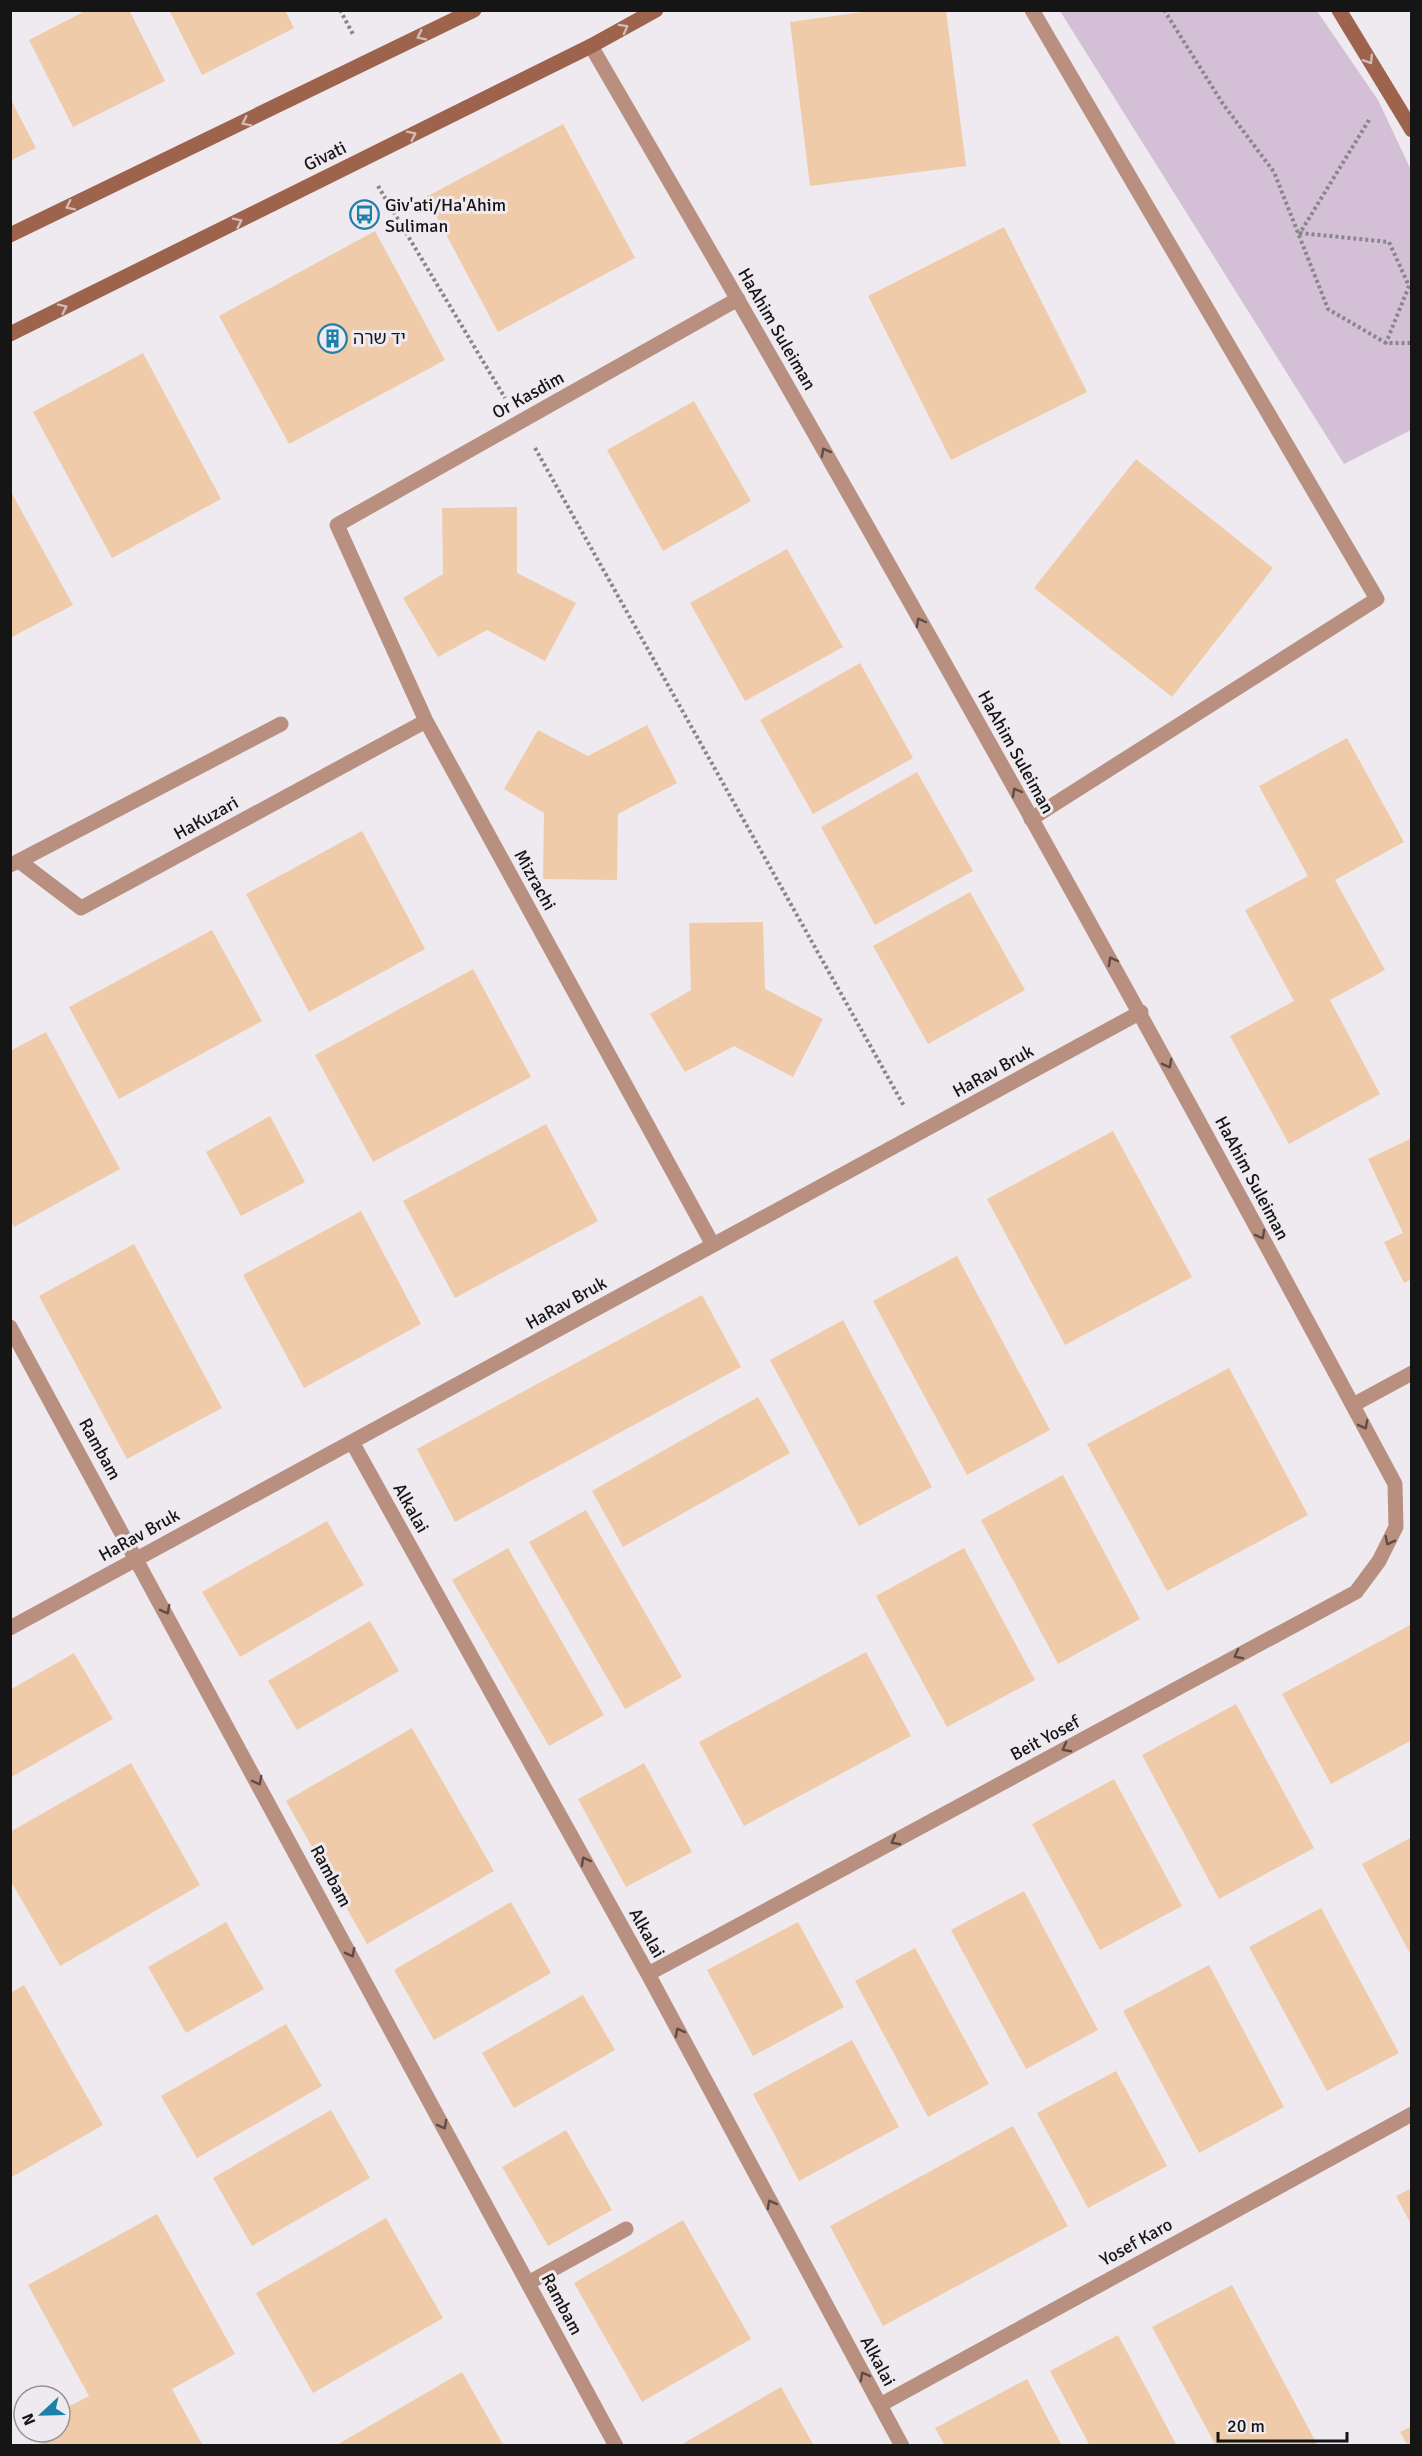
<svg xmlns="http://www.w3.org/2000/svg" width="1422" height="2456" font-family="Signika,'Noto Sans Hebrew',sans-serif">
<style>
.green{fill:#d3c0d7}
.building{fill:#f0cba9}
.lines{fill:none;stroke-linecap:round;stroke-linejoin:round}
.path{stroke:#888689;stroke-width:4;stroke-dasharray:3 3;stroke-linecap:butt}
.lane{stroke:#b99080;stroke-width:15}
.street{stroke:#b99080;stroke-width:15}
.secondary{stroke:#9d634d;stroke-width:15}
.oneway{stroke:#d2bbb6}
.oneway2{stroke:#5f4c46}
.labels{text-anchor:middle;stroke-width:6;stroke-linejoin:round;paint-order:stroke}
.street-label{font-size:18px;fill:#161516;stroke:#eeeaef}
.poi-label{font-size:18px;fill:#161516;stroke:#eeeaef;text-anchor:start}
</style>
<rect width="100%" height="100%" fill="#eeeaef"/>
<path class="green" d="M1060 11H1317L1378 100 1411 170V430L1344 464Z"/>
<path class="building" d="M87 10H129L165 81 73 127 29 40Z
M169 10H285L294 28 202 75Z
M877 10H946L966 166 810 186 790 22Z
M10 98 36 148 10 161Z
M563 124 635 258 498 332 426 197Z
M1004 227 1087 392 951 460 868 296Z
M375 231 445 360 289 444 219 316Z
M143 353 221 499 112 558 33 412Z
M694 401 751 501 663 551 607 450Z
M1136 459 1273 568 1172 697 1034 588Z
M10 490 73 605 10 638Z
M517 507V573L576 603 545 661 487 630 438 657 403 598 443 574 442 508Z
M787 549 843 647 745 701 690 603Z
M860 663 913 758 813 814 760 720Z
M647 725 677 783 618 814 617 880 543 879 544 813 504 789 538 730 588 756Z
M1347 738 1404 842 1335 880 1385 970 1330 1000 1380 1094 1289 1144 1230 1036 1294 1001 1245 910 1308 876 1259 786Z
M917 772 973 871 875 925 821 827Z
M362 831 425 949 309 1012 246 894Z
M970 892 1025 990 928 1044 873 946Z
M763 922 765 989 823 1019 793 1077 734 1046 685 1072 650 1014 691 990 689 923Z
M212 930 262 1021 119 1099 69 1007Z
M473 969 531 1077 373 1162 315 1055Z
M46 1032 120 1169 14 1227 10 1220V1051Z
M270 1116 305 1182 241 1216 206 1152Z
M546 1124 598 1221 455 1298 403 1201Z
M1113 1131 1192 1277 1065 1345 987 1199Z
M1412 1138V1279L1404 1283 1384 1242 1403 1233 1368 1159Z
M361 1211 421 1324 304 1388 243 1275Z
M134 1244 222 1408 127 1459 39 1296Z
M957 1256 1050 1430 967 1475 873 1301Z
M702 1295 741 1367 455 1522 417 1449Z
M843 1320 932 1487 859 1526 770 1360Z
M1229 1368 1308 1515 1167 1591 1087 1444Z
M758 1397 790 1453 623 1547 592 1491Z
M1063 1475 1140 1619 1058 1664 981 1520Z
M586 1510 682 1677 625 1709 529 1542Z
M327 1521 364 1585 240 1657 202 1592Z
M508 1548 604 1715 549 1746 452 1580Z
M964 1548 1035 1680 947 1727 876 1596Z
M370 1621 399 1671 297 1730 268 1681Z
M1412 1624V1740L1331 1784 1282 1694Z
M866 1652 911 1736 744 1826 699 1742Z
M74 1653 113 1719 10 1778V1690Z
M1236 1704 1314 1848 1219 1899 1142 1755Z
M412 1728 494 1871 367 1944 286 1801Z
M131 1763 200 1885 60 1966 10 1880V1832Z
M644 1763 692 1852 626 1887 578 1799Z
M1114 1779 1182 1906 1100 1950 1032 1824Z
M1412 1837V1957L1362 1864Z
M1024 1891 1098 2030 1026 2069 951 1930Z
M511 1902 551 1973 434 2040 394 1970Z
M1321 1908 1399 2053 1327 2091 1249 1947Z
M226 1922 264 1989 186 2033 148 1967Z
M798 1922 844 2007 753 2056 707 1970Z
M915 1948 989 2084 928 2117 855 1981Z
M1209 1965 1284 2107 1199 2153 1123 2011Z
M24 1985 103 2125 10 2178V1993Z
M583 1995 615 2050 514 2108 482 2053Z
M286 2024 322 2086 197 2158 161 2096Z
M852 2040 899 2127 799 2181 753 2094Z
M1116 2071 1167 2166 1088 2208 1037 2113Z
M331 2110 370 2178 252 2246 213 2178Z
M1013 2126 1068 2226 883 2326 830 2226Z
M566 2130 612 2210 548 2246 502 2167Z
M1412 2188V2226L1396 2196Z
M157 2214 235 2354 172 2389 203 2446H42L35 2432H60V2411L89 2396 28 2285Z
M386 2218 443 2318 313 2393 256 2293Z
M683 2220 751 2339 642 2402 574 2283Z
M1232 2285 1318 2446H1216L1152 2327Z
M1118 2335 1177 2446H1090L1050 2371Z
M462 2372 504 2446H335Z
M1027 2379 1062 2446H945L935 2428Z
M781 2387 814 2446H679Z
M1412 2426V2446H1408L1400 2432Z"/>
<g class="lines">
<path class="path" d="M340 10 354 36
M1164 10 1223 104 1274 172 1328 309 1386 343H1412
M1369 120 1300 233 1389 242 1409 286 1386 343
M378 186 505 398
M535 448 904 1106"/>
<path class="lane" d="M1031 819 1377 599 1032 10
M19 861 281 724
M1353 1405 1412 1373
M528 2283 626 2229"/>
<path class="street" d="M591 46C868 521 1136 1000 1395 1484L1396 1527 1379 1561 1356 1592 648 1974
M10 865 19 861 81 908 426 721
M713 1245 426 721 337 525 738 299
M10 1327 616 2446
M352 1442 648 1974 902 2446
M10 1628 1141 1012
M880 2405 1412 2114"/>
<path class="secondary" d="M1339 10 1412 130
M10 235 474 10
M10 334 591 46 656 10"/>
</g>
<defs><path id="oneway-chevron" d="M-2-3.5L2.5 0L-2 3.5" fill="none" stroke-width="1.6" stroke-linecap="round" stroke-linejoin="round" transform="scale(1.5)"/></defs>
<g class="oneway">
<use href="#oneway-chevron" transform="translate(624 28) rotate(-29)"/>
<use href="#oneway-chevron" transform="translate(421 36) rotate(154)"/>
<use href="#oneway-chevron" transform="translate(1369 60) rotate(58)"/>
<use href="#oneway-chevron" transform="translate(246 122) rotate(154)"/>
<use href="#oneway-chevron" transform="translate(412 135) rotate(-26)"/>
<use href="#oneway-chevron" transform="translate(70 206) rotate(154)"/>
<use href="#oneway-chevron" transform="translate(238 222) rotate(-26)"/>
<use href="#oneway-chevron" transform="translate(63 308) rotate(-26)"/>
</g>
<g class="oneway2">
<use href="#oneway-chevron" transform="translate(825 452) rotate(-119)"/>
<use href="#oneway-chevron" transform="translate(920 622) rotate(-119)"/>
<use href="#oneway-chevron" transform="translate(1016 792) rotate(-119)"/>
<use href="#oneway-chevron" transform="translate(1112 961) rotate(-119)"/>
<use href="#oneway-chevron" transform="translate(1168 1064) rotate(62)"/>
<use href="#oneway-chevron" transform="translate(1261 1235) rotate(62)"/>
<use href="#oneway-chevron" transform="translate(1364 1425) rotate(62)"/>
<use href="#oneway-chevron" transform="translate(1389 1541) rotate(117)"/>
<use href="#oneway-chevron" transform="translate(166 1610) rotate(62)"/>
<use href="#oneway-chevron" transform="translate(1238 1655) rotate(152)"/>
<use href="#oneway-chevron" transform="translate(1066 1748) rotate(152)"/>
<use href="#oneway-chevron" transform="translate(258 1781) rotate(62)"/>
<use href="#oneway-chevron" transform="translate(895 1841) rotate(152)"/>
<use href="#oneway-chevron" transform="translate(585 1861) rotate(-119)"/>
<use href="#oneway-chevron" transform="translate(351 1953) rotate(62)"/>
<use href="#oneway-chevron" transform="translate(679 2032) rotate(-118)"/>
<use href="#oneway-chevron" transform="translate(443 2125) rotate(62)"/>
<use href="#oneway-chevron" transform="translate(771 2204) rotate(-118)"/>
<use href="#oneway-chevron" transform="translate(864 2376) rotate(-118)"/>
</g>
<defs>
<symbol id="bus-ring" viewBox="-11 -11 22 22"><circle r="9.5" fill="#eeeaef" stroke="#1b81ab" stroke-width="1.5"/><path d="M-5-6H5V4H4V6H2V4H-2V6H-4V4H-5ZM-3.5-4V0h7V-4ZM-3.5 1.2v1.5H-2V1.2ZM2 1.2v1.5H3.5V1.2Z" fill="#1b81ab"/></symbol>
<symbol id="building-ring" viewBox="-11 -11 22 22"><circle r="9.5" fill="#eeeaef" stroke="#1b81ab" stroke-width="1.5"/><path d="M-4-6H4V6H1V3H-1V6H-4ZM-2.5-4.3h1.7v1.8h-1.7ZM.8-4.3h1.7v1.8H.8ZM-2.5-1h1.7V.8h-1.7ZM.8-1h1.7V.8H.8Z" fill="#1b81ab"/></symbol>
</defs>
<g fill-rule="evenodd">
<use href="#bus-ring" x="348" y="198" width="33" height="33"/>
<use href="#building-ring" x="316" y="322" width="33" height="33"/>
</g>
<g class="labels">
<g class="street-label">
<text transform="translate(325 156) rotate(-26)" y="6">Givati</text>
<text transform="translate(777 329) rotate(60)" y="6">HaAhim Suleiman</text>
<text transform="translate(528 395) rotate(-29)" y="6">Or Kasdim</text>
<text transform="translate(1016 752) rotate(61)" y="6">HaAhim Suleiman</text>
<text transform="translate(206 818) rotate(-29)" y="6">HaKuzari</text>
<text transform="translate(535 880) rotate(61)" y="6">Mizrachi</text>
<text transform="translate(993 1071) rotate(-29)" y="6">HaRav Bruk</text>
<text transform="translate(1252 1178) rotate(62)" y="6">HaAhim Suleiman</text>
<text transform="translate(566 1303) rotate(-29)" y="6">HaRav Bruk</text>
<text transform="translate(100 1449) rotate(61)" y="6">Rambam</text>
<text transform="translate(411 1508) rotate(61)" y="6">Alkalai</text>
<text transform="translate(139 1535) rotate(-29)" y="6">HaRav Bruk</text>
<text transform="translate(1045 1738) rotate(-28)" y="6">Beit Yosef</text>
<text transform="translate(331 1876) rotate(62)" y="6">Rambam</text>
<text transform="translate(647 1933) rotate(61)" y="6">Alkalai</text>
<text transform="translate(1136 2242) rotate(-29)" y="6">Yosef Karo</text>
<text transform="translate(562 2304) rotate(62)" y="6">Rambam</text>
<text transform="translate(878 2361) rotate(62)" y="6">Alkalai</text>
</g>
<g class="poi-label">
<text x="385" y="211">Giv'ati/Ha'Ahim<tspan x="385" dy="21">Suliman</tspan></text>
<text x="353" y="344">יד שרה</text>
</g>
</g>
<rect width="1422" height="2456" fill="none" stroke="#161516" stroke-width="24"/>
<g transform="translate(42 2414) rotate(248)"><circle r="28" fill="#eeeaef" stroke="#989598" stroke-width="1.5"/>
<path d="M0-4.5L10 22L0 15L-10 22Z" fill="#1b81ab"/>
<text y="-9" font-size="16" font-weight="bold" text-anchor="middle" fill="#161516">N</text>
</g>
<path d="M1218 2432v9h129v-9" fill="none" stroke="#161516" stroke-width="3"/>
<text x="1227" y="2432" font-size="18" fill="#161516" stroke="#eeeaef" stroke-width="4.5" paint-order="stroke">20 m</text>
</svg>
